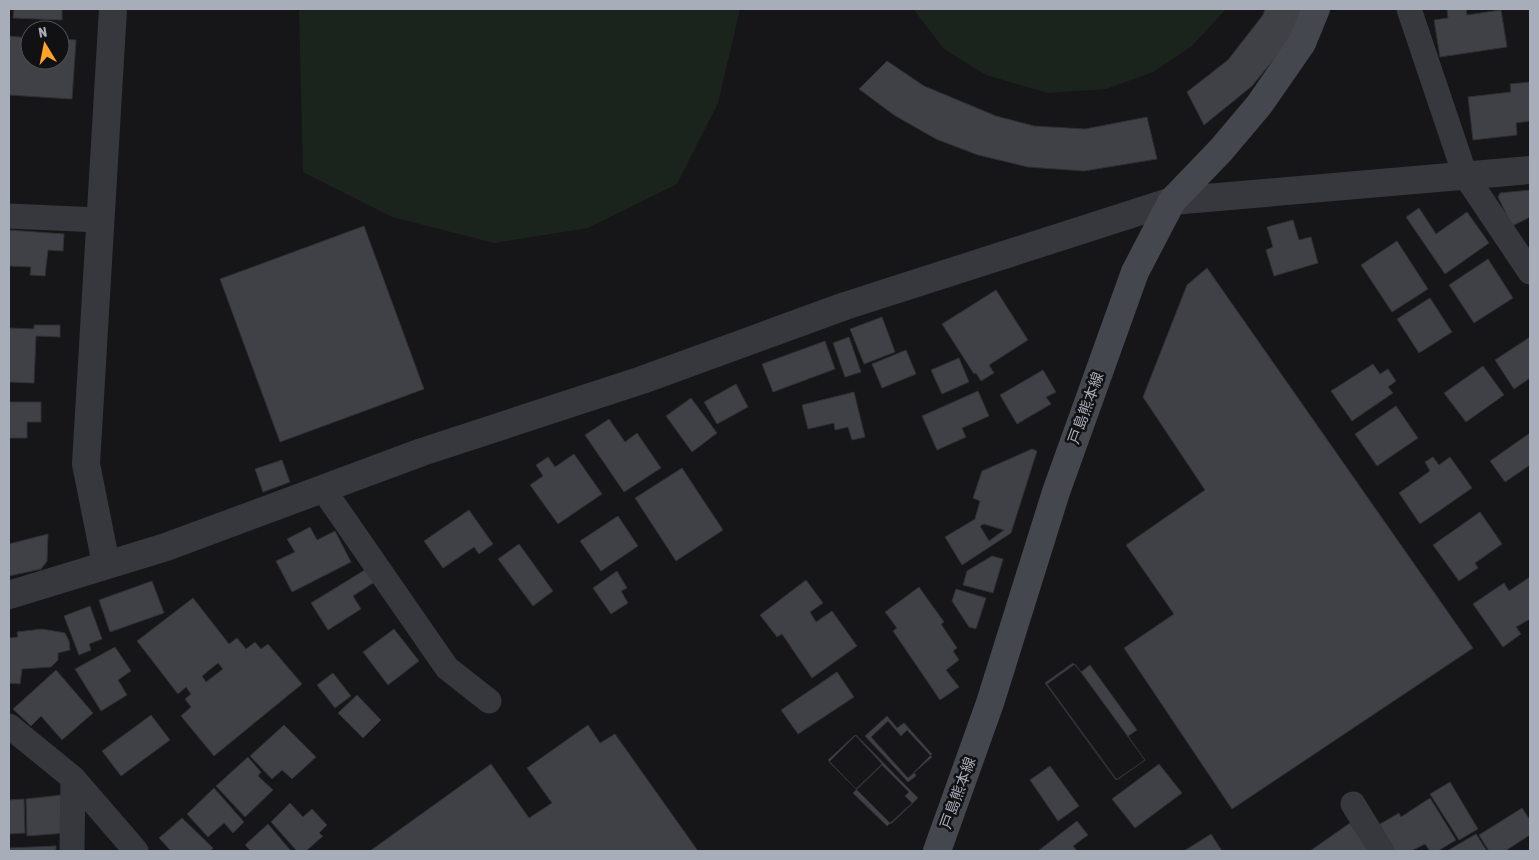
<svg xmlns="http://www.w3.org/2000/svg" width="1539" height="860" font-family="'Asap Condensed','Noto Sans JP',sans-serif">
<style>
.green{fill:#1b241c}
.building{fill:#404146;stroke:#303034;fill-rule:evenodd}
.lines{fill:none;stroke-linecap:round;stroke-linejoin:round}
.minor{stroke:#36383e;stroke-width:25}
.tertiary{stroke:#36383e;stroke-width:28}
.secondary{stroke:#44474e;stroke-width:28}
.labels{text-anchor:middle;stroke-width:5;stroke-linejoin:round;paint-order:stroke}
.street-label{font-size:15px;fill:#a7aeba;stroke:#111113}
</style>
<rect width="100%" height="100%" fill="#161618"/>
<path class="green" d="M299 9H740L718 103 677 184 588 228 494 243 392 217 303 172Z
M913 9H1226L1192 46 1153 72 1106 89 1048 93 986 75 944 49Z"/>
<path class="building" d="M14 9H62V20L13 18Z
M1265 9H1304L1297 31 1252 86 1204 125 1187 92 1228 60 1263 15Z
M1447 9H1466L1467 15 1501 10 1507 47 1440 57 1434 20 1448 18Z
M9 36 30 38V60H60V39L76 40 72 99 9 95Z
M887 61 924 86 996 116 1034 126 1085 129 1147 117 1157 159 1084 171 1028 167 978 155 936 139 894 115 859 89Z
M1530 82V121L1516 123 1517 135 1473 140 1468 97 1511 92 1510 84Z
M1530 190V217L1512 226 1498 197 1500 193Z
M1419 208 1436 234 1467 212 1489 243 1445 274 1406 217Z
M1293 220 1299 240 1311 237 1318 263 1274 276 1266 250 1273 247 1267 227Z
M364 226 424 389 280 442 220 279Z
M9 230 64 234 63 251 48 250 45 276 30 275 31 267 9 266Z
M1397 241 1428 289 1392 312 1361 265Z
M1488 259 1513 298 1474 323 1449 285Z
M1207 268 1473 648 1232 809 1124 648 1174 614 1126 545 1205 490 1143 397 1187 285Z
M996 290 1028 340 989 365 994 373 981 381 976 373 974 374 942 324Z
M1430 298 1452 332 1419 353 1397 319Z
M882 317 895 352 864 364 850 329Z
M34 325H60V337L36 336 34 383 9 382V328L34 329Z
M849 337 861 372 845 377 833 343Z
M1530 337V378L1514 389 1495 360Z
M825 341 835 369 773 392 762 364Z
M906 350 916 374 882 388 872 364Z
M959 358 969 382 942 394 931 370Z
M1373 364 1380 374 1388 369 1396 381 1388 387 1393 393 1352 421 1331 391Z
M1483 366 1504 395 1466 422 1444 393Z
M1043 370 1056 392 1046 397 1051 404 1017 424 1000 395Z
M736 384 748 407 717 424 704 402Z
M978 391 989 416 962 428 966 437 937 450 922 416Z
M854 392 865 437 852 440 848 427 835 430 834 423 808 429 802 405Z
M691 398 717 433 692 452 666 416Z
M9 402H41V422H27V438H9Z
M1396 406 1418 438 1377 466 1355 434Z
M609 419 625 442 637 433 661 468 624 492 585 435Z
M1530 433V465L1505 482 1490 461Z
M1032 449 1037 451 1011 533 962 565 945 537 975 519 980 501 973 498 982 471ZM984 524 1004 530 989 541 980 526Z
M574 454 602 494 558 524 530 485 543 476 536 465 548 457 555 467Z
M1433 457 1439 465 1450 457 1472 488 1420 524 1399 493 1430 471 1425 462Z
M282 460 290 482 263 492 255 469Z
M682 468 723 530 676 561 635 498Z
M469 510 493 544 479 554 474 547 443 568 424 541Z
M1480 512 1502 544 1475 563 1478 568 1459 581 1433 545Z
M618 516 638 546 601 571 580 541Z
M310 527 317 540 335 531 351 562 292 592 276 561 295 552 287 539Z
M48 534 47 561 41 569 9 576V544Z
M519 544 553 591 533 606 498 559Z
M992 556 1003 559 993 593 963 585 967 571Z
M368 568 376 581 353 596 361 609 328 630 311 603Z
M617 571 627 588 621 591 628 603 611 614 593 588Z
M1530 577V619L1516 627 1521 634 1503 647 1473 604 1504 583 1509 591Z
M806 580 823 603 810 612 816 622 832 611 857 646 812 678 782 634 777 637 760 615Z
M152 581 164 613 110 632 99 600Z
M919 587 944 622 941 624 957 648 953 651 959 660 946 670 959 687 940 700 893 631 897 628 885 612Z
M956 589 986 598 976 629 969 627 952 601Z
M193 598 229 644 237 638 246 649 255 642 261 649 268 644 302 684 214 756 181 716 191 707 185 699 191 694 186 687 178 694 137 641ZM218 663 223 669 206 682 202 676Z
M90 606 102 639 89 644 91 650 79 655 64 616Z
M42 629 65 633 69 641 70 650 58 653V660L51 667 22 669 20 684 9 683V638L18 637 17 632Z
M394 629 419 661 388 685 363 652Z
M115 647 131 671 118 680 127 695 101 711 75 669Z
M1073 663 1081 672 1090 665 1137 730 1128 736 1145 760 1116 780 1045 683Z
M1075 664 1145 760 1117 780 1047 684Z
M56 670 93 713 62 740 41 716 31 726 13 709Z
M837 672 854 697 798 734 781 710Z
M333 673 351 696 335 708 317 685Z
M357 695 381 720 363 738 338 713Z
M151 715 170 740 121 776 102 751Z
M887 716 897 728 904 723 932 754 914 772 916 776 908 782 865 736Z
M888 721 901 736 907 730 932 757 908 778 871 737Z
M284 725 316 757 292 779 282 770 272 779 250 756Z
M588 725 600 743 615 734 698 851H370L491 764 529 818 552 803 527 768Z
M855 735 882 764 856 789 828 760Z
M856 735 918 798 891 824 829 762Z
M248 757 261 772 258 776 273 790 245 817 216 786Z
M1159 764 1182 793 1135 828 1112 799Z
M882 765 909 792 905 796 912 803 887 826 853 793Z
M1050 766 1079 806 1058 821 1030 780Z
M1450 782 1478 829 1459 840 1430 794Z
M214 788 244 822 233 833 224 823 208 837 187 814Z
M62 795 65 833 27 836 26 799Z
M1430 798 1456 840 1438 851H1430L1425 844 1411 851H1390L1375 827 1399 813 1401 817Z
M24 799 25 833 9 834V800Z
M290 803 303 817 312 809 327 825 319 833 323 836 306 851H297L271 822Z
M1522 808 1530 820V835L1505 851H1489L1479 835Z
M182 818 213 848 210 851H171L159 838Z
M1077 821 1088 835 1073 846 1077 851H1038Z
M1350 823 1369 851H1310Z
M268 824 291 851H251L245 845Z
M1211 834 1222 851H1184Z
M1476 834 1487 851H1447Z
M56 846V851H9V848Z"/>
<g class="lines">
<path class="minor" d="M1409 9 1465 175 1530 272
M9 216 99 220
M323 489 447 668 489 701
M9 726 73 778 136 851
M1353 804 1382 851
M72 851 73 778"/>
<path class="tertiary" d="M106 564 86 464 113 9
M9 595 166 547 422 452 642 380 845 306 1172 201 1530 170"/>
<path class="secondary" d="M937 851 990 703 1056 492 1135 272 1172 201 1221 150 1259 105 1302 43 1316 9"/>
</g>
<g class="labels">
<g class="street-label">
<text transform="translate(1086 408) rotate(-70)" y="5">戸島熊本線</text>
<text transform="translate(958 793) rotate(-70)" y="5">戸島熊本線</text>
</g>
</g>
<rect width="1539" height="860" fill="none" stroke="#a7aeba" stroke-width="20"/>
<g transform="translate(45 45) rotate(350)"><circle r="24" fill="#111113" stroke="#4d5056"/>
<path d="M0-4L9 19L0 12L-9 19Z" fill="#ffa427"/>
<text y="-8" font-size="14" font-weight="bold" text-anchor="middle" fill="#a7aeba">N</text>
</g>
</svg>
